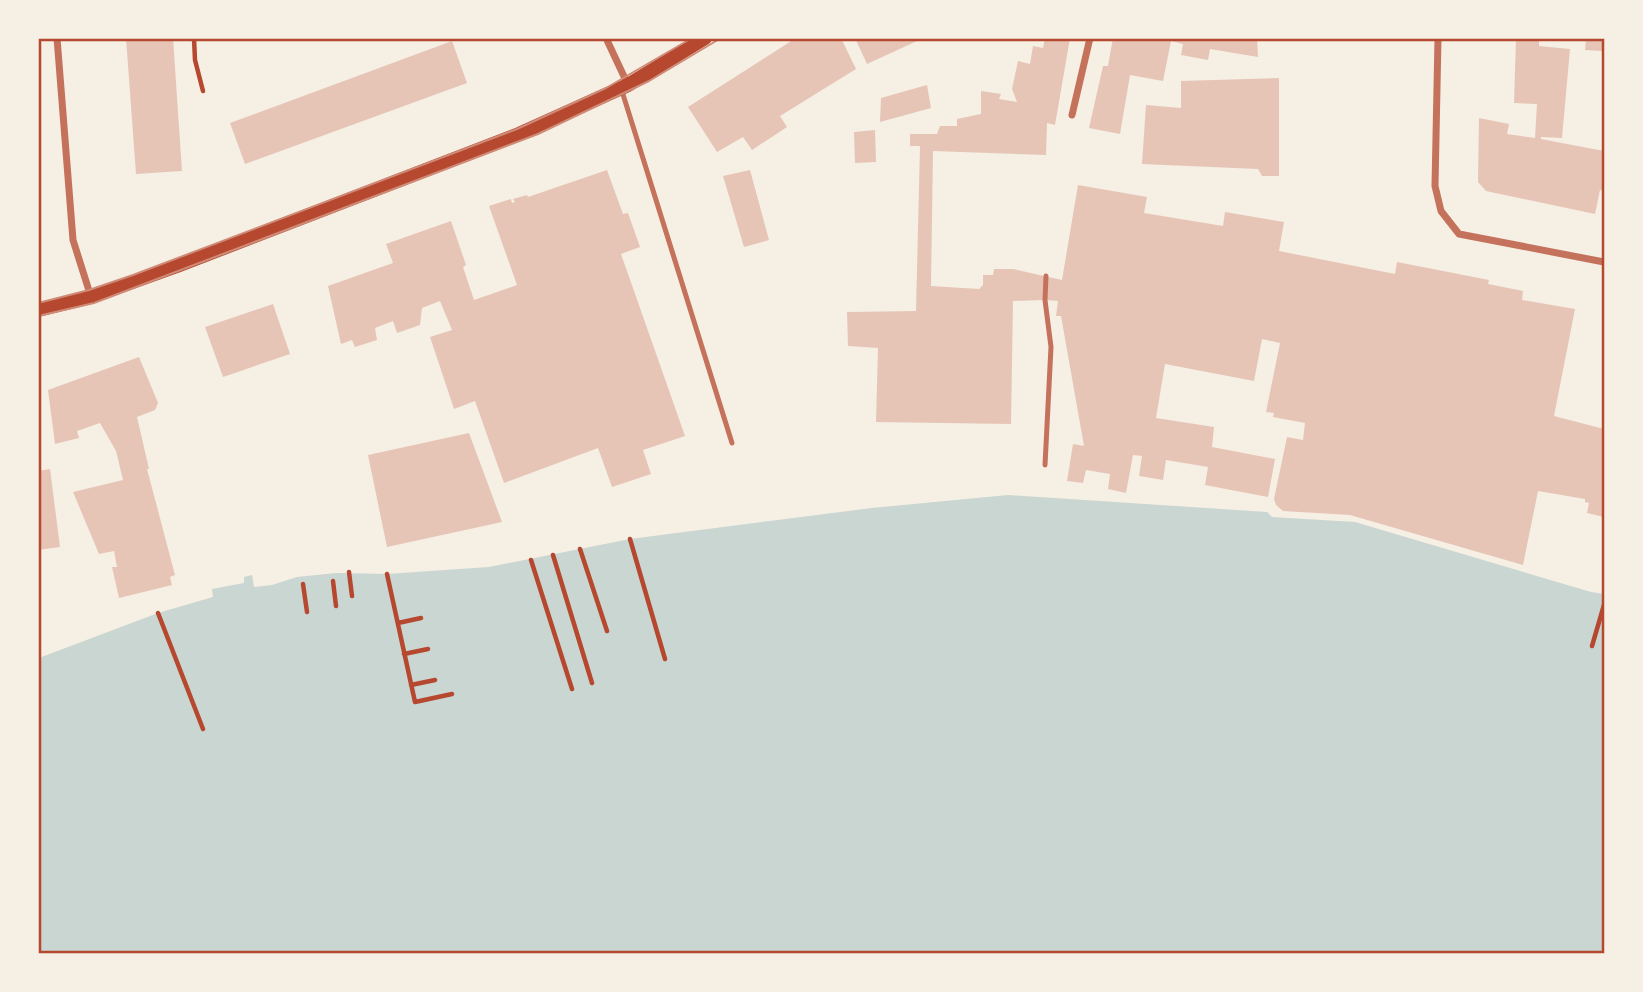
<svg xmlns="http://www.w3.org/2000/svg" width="1643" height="992" font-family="'Noto Sans',sans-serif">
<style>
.water{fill:#c9d6d2}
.building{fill:#e6c5b7}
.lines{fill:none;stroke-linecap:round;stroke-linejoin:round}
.path{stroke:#b5482f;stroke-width:4.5}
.service{stroke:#c5725c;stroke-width:5}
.minor{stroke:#c5725c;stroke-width:7}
.secondary{stroke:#b5482f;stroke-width:14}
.tram{stroke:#cf8b77;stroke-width:2}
.neatline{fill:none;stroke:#b5482f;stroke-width:2.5}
</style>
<rect width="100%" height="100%" fill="#f6efe4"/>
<path class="water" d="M1008 495 1267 512 1272 517 1355 522 1591 592 1604 594V953L39 954V658L158 613 213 597 212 589 244 583V577L252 575 254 587 272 585 297 577 336 573 387 574 489 567 630 539 872 508Z"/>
<path class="building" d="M126 38H173L182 171 136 174Z
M796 38H841L856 69 780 116 787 127 752 150 743 137 717 152 688 107Z
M855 38H926V40L917 41 867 64Z
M1045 38H1070L1055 125 1047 123 1046 155 933 151 931 286 979 289 983 285V275H993L994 269H1013L1062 280 1078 185 1147 197 1144 213 1223 226 1225 212 1284 222 1279 251 1395 274 1397 262 1489 280 1488 284 1523 291 1522 300 1575 309 1554 416 1604 429V517L1587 513 1589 503 1585 502V499L1538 491 1523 565 1350 515 1283 511 1276 505 1274 499 1287 437 1303 440 1305 423 1273 417 1274 413 1266 412 1280 343 1262 339 1254 381 1165 364 1156 418 1214 427 1212 447 1275 459 1268 497 1205 485 1208 467 1166 460 1163 480 1139 476 1142 456 1133 455 1126 493 1108 489 1110 474 1086 470 1083 483 1067 481 1073 444 1084 446 1061 316H1056L1058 301 1045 300 1013 301 1011 424 876 422 878 348 848 346 847 312 916 311 920 146H910V134H937L940 126H957V119L981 114V91L1001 94 999 99 1017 102 1012 89 1018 61 1030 64 1033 46 1043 48Z
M1113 38H1257L1258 57 1210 49 1208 60 1181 55 1183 44 1171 41 1163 81 1130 75 1120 134 1089 128 1103 66H1108Z
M1516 38H1539V46L1570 49 1562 138 1541 137V139L1604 151V191L1600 190 1595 214 1486 191 1478 182 1479 118 1509 124 1507 134 1535 138 1537 104 1514 103Z
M1586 38H1603L1602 51 1585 50Z
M452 41 467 83 245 164 230 123Z
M1279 78V176H1262L1258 169 1142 164 1146 105 1181 108V81Z
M927 85 931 108 880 122 881 98Z
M875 130 876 162 855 163 854 132Z
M607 170 623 214 628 213 640 247 621 254 685 436 643 450 651 474 612 487 598 448 504 483 475 401 454 409 430 337 452 330 440 301 422 308 420 325 397 333 393 321 375 328 377 340 355 347 352 340 341 344 328 286 393 263 386 244 451 221 466 265 463 267 474 300 517 285 489 206 511 199 512 203 515 202 513 199 527 195 528 197Z
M750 170 769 240 744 247 723 176Z
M273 304 290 354 223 377 205 327Z
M139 357 158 403 155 410 137 417 149 469H147L175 575 170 577 172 585 119 598 112 567H117L114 551 99 554 73 492 123 480 116 451 100 423 77 431 79 438 55 444 48 390Z
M469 433 502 522 387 547 368 455Z
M50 469 60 547 38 550V471Z"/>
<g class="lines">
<path class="path" d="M194 38 195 60 203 91
M630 539 665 659
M580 549 607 631
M553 555 592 683
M531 560 572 689
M349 572 352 596
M387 574 415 702 452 694
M333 581 336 606
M303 584 307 612
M158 613 203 729
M398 623 421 618
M1592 646 1604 605
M404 654 428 649
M411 685 435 680"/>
<path class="service" d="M621 88 732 443
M1045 465 1051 347 1045 300 1046 276"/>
<path class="minor" d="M57 38 73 240 91 297
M606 38 628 85
M1438 38 1435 186 1441 211 1459 234 1604 262
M1072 115 1090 38"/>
<path class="secondary" d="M38 310 91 297 177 266 519 134 628 85 705 38"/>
<path class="tram" d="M38 303 89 290 133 275 517 129 606 88 692 38
M38 316 94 303 538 134 649 81 721 38"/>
</g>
<rect width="1643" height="992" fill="none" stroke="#f6efe4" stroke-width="80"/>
<rect x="40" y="40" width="1563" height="912" class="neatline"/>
</svg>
